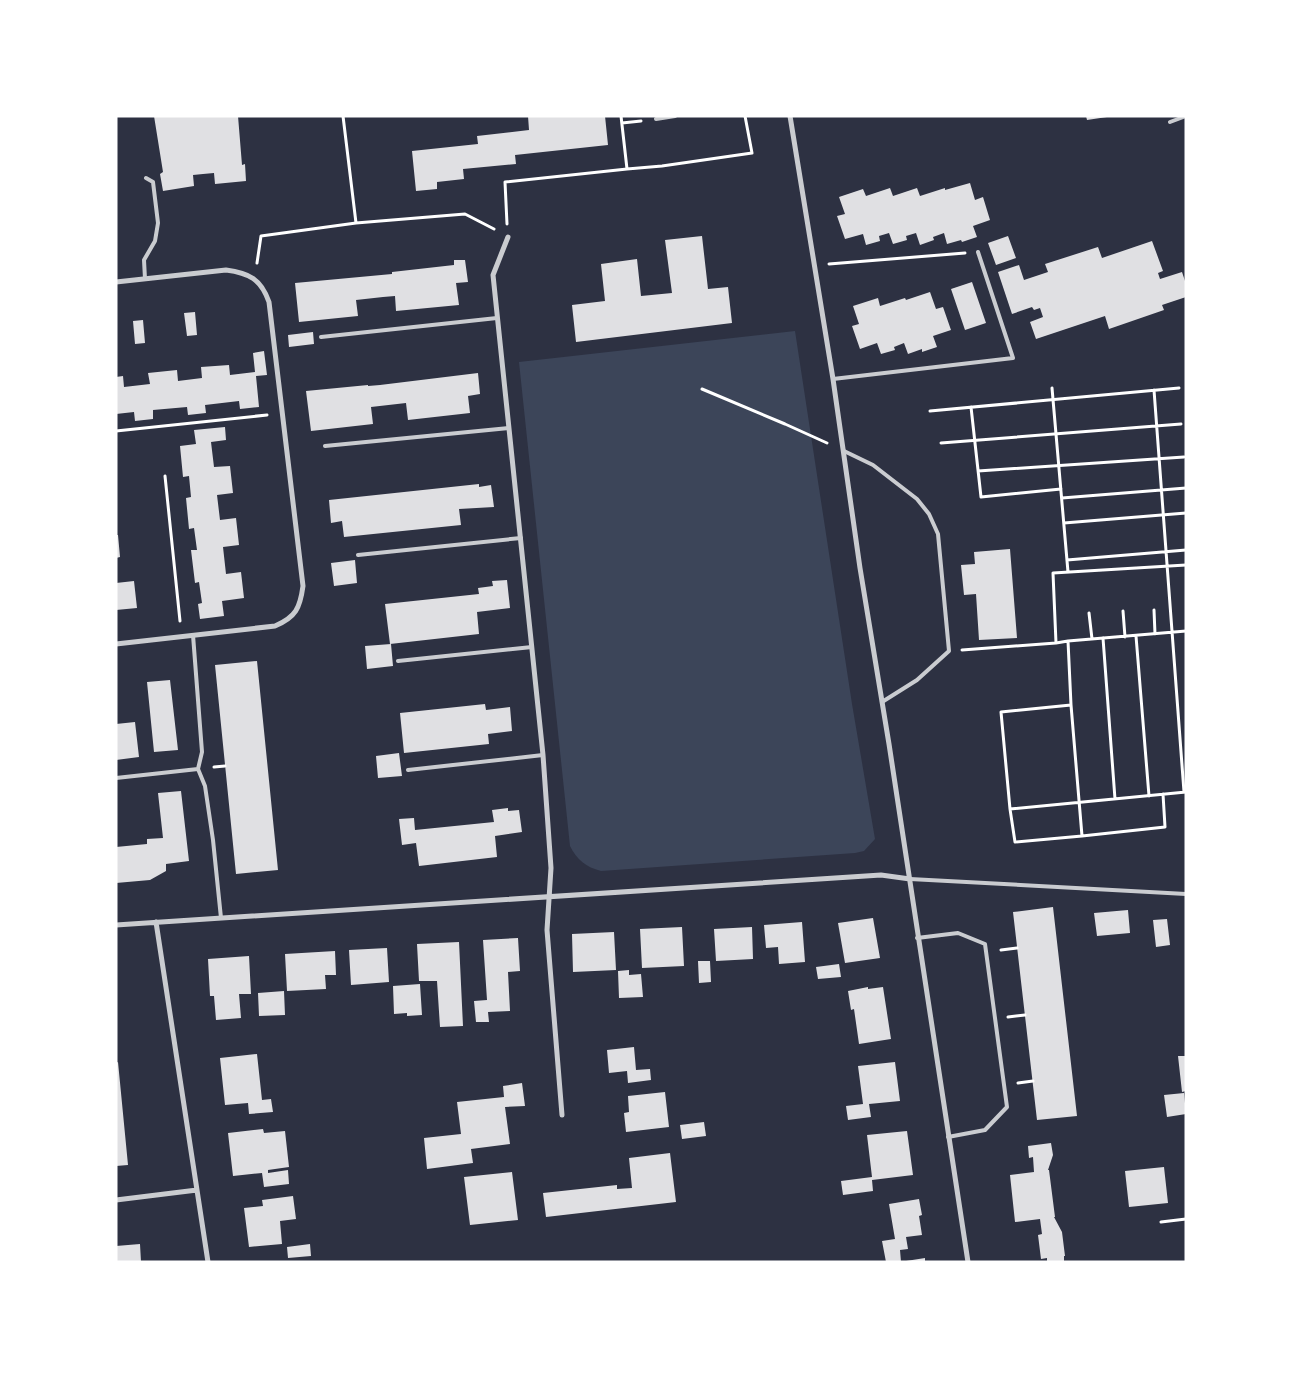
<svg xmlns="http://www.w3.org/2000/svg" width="1302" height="1378" font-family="'Noto Sans',sans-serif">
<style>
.green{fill:#3c4559}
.building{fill:#e0e0e3}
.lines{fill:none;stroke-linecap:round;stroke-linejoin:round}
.path{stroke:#fff;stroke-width:3}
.service{stroke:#caccd0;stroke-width:4}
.minor{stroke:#caccd0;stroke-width:5}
</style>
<rect width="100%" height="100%" fill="#2d3142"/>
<path class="green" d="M795 331 852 704 875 839 864 851 855 853 601 871C586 867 577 860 570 846L519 362Z"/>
<path class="building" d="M154 116H238L242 165 245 164 246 181 215 184 214 173 203 174 193 175 194 186 163 191 160 174 163 172Z
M528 116H605L608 145 515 155 516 164 463 169 464 179 437 182V189L416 191 412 151 478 144 477 136 529 130Z
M1086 116H1107V117L1087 120Z
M970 183 975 200 983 197 990 220 973 226 977 237 962 242 961 240 947 244 944 233 933 237 934 240 920 245 916 233 906 236 907 240 893 244 889 233 879 236 880 241 866 245 863 234 845 239 837 216 845 214 839 197 863 189 866 196 890 188 893 196 917 188 920 196 945 188V190Z
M702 236 708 289 728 287 732 323 576 342 572 305 605 301 601 264 637 259 641 296 672 293 665 240Z
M1008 236 1016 258 996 265 988 243Z
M1152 241 1163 271 1158 273 1160 279 1182 272 1186 284V297L1162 305 1164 310 1109 329 1105 316 1036 339 1030 322 1043 317 1040 308 1034 310 1032 307 1012 314 998 272 1019 265 1024 280 1048 272 1045 264 1098 247 1102 258Z
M454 260H465L468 282 456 283 459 305 396 311 395 296 383 297 356 300 358 316 299 322 295 283 392 274V272L454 265Z
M972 282 986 323 965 330 951 289Z
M930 292 936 309 943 307 951 330 933 336 937 347 922 352V349L908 354 904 343 894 347 895 350 881 354 877 343 860 349 852 326 859 324 853 306 878 298 880 306 905 298 906 300Z
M195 312 197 335 187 336 184 313Z
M143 320 145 343 135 344 133 321Z
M313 332 314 344 289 347 288 335Z
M264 351 267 375 256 376 259 407 240 409 239 401 205 405 206 413 188 415 187 407 153 410V419L135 421 134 412 116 414V377L123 376 124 387 150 384 148 373 177 370 178 381 202 378 201 367 229 365 230 375 255 372 253 353Z
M478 373 480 394 468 396 470 413 408 420 406 403 371 407 373 424 311 431 306 391 368 385V386L380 385Z
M225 427 226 440 211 442 214 467 230 466 233 493 217 495 220 520 236 518 239 545 223 547 226 574 241 572 244 598 222 601 224 616 200 619 198 604 202 603 199 582 195 583 191 550H197L194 528 189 529 186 498 191 497 189 476 183 477 180 446 196 444 194 430Z
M479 484V487L491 485 494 507 459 509 461 525 344 537 342 521 331 523 329 500Z
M116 535H118L120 557 116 558Z
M1010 549 1017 638 979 640 976 594 964 595 961 565 975 564 974 552Z
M355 560 357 583 334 586 331 563Z
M507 580 510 608 477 612 479 634 390 644 385 604 479 594 478 588 493 586 492 581Z
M134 581 137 608 116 610V583Z
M391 644 393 666 367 669 365 646Z
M257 661 278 870 236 874 215 665Z
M170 680 178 750 154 752 147 682Z
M485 704 486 710 510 707 512 731 488 734 489 744 404 753 400 713Z
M135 722 139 757 116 760V724Z
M399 753 402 776 378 778 376 756Z
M181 791 189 861 166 864V871L150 880 116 883V847L147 844V839L163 838 158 793Z
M508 808V811L519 810 522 832 495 836 497 857 419 866 416 843 402 845 399 819 414 818 415 830 494 822 492 810Z
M1053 907 1077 1116 1037 1120 1013 912Z
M1128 910 1130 933 1097 936 1094 913Z
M873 918 880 958 845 963 838 923Z
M1167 919 1170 945 1156 947 1153 920Z
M802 922 805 962 779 964 778 947 766 948 764 925Z
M682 927 684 966 642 968 640 929Z
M752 927 753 959 716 961 714 929Z
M614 932 616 970 573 972 572 934Z
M518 938 520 971 508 972 510 1011 488 1012 489 1022H476L474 1001 487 1000 483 940Z
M459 942 463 1026 440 1027 437 981H419L417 944Z
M387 948 389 982 351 985 349 950Z
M335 951 336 975H325L326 989 287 991 285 954Z
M249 956 251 994H239L241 1018 216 1020 214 996H210L208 959Z
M698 961H710L711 982 699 983Z
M839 964 841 977 818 979 816 967Z
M629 970V975L641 974 643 997 619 998 618 971Z
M420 984 422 1015 407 1016V1013L394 1014 393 986Z
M868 987V989L883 987 891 1039 859 1044 854 1009 851 1010 848 991Z
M284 991 285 1015 259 1016 258 993Z
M634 1047 636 1070 650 1069 651 1080 628 1083 627 1071 609 1073 607 1050Z
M257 1054 262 1100 271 1099 273 1112 249 1114 248 1103 225 1105 220 1058Z
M1178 1056H1186V1091L1182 1092Z
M118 1062 128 1165 116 1166V1063Z
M895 1062 900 1101 869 1104 871 1117 848 1120 846 1106 863 1104 858 1066Z
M522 1083 525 1106 505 1107 510 1144 471 1149 473 1163 427 1169 424 1138 461 1134 457 1102 504 1097 503 1086Z
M665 1092 669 1127 626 1132 624 1113 629 1112 628 1096Z
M1184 1093 1186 1114 1167 1117 1164 1095Z
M704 1122 706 1136 682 1139 680 1125Z
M263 1129 264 1133 285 1131 289 1167 268 1170V1173L288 1170 289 1184 264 1187 262 1173 233 1176 228 1133Z
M907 1131 913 1175 872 1180 873 1191 843 1195 841 1181 872 1177 867 1135Z
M1051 1143 1053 1155 1048 1170H1049L1055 1217H1054L1062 1232 1065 1256H1064V1262H1047V1258L1041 1259 1038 1235 1042 1234 1040 1219 1015 1222 1010 1175 1034 1172 1033 1157 1029 1158 1028 1146Z
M670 1153 676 1202 546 1217 543 1193 617 1185V1189L632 1188 629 1158Z
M1164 1167 1168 1203 1129 1207 1125 1171Z
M512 1172 518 1220 470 1225 464 1177Z
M293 1196 296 1219 280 1221 282 1244 249 1247 244 1208 263 1206 262 1200Z
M919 1199 922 1215 919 1216 922 1235 906 1237 908 1249 900 1250 901 1262H886L882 1241 895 1239 889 1204Z
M140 1244 141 1262H116V1246Z
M310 1244 311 1256 288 1258 287 1247Z
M925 1258V1262H906V1261Z"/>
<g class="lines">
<path class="path" d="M343 116 356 223
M622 123 641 121
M627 169 662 166 752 153 745 116
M507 224 505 182 627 169 621 116
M257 263 261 236 356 223 465 214 494 229
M829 264 965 253
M1052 388 1068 572
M702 389 785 424 827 443
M1154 390 1184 792
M971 407 981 497 1061 489
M930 411 1179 388
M116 431 267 415
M941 443 1181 424
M978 471 1184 457
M165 476 180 621
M1062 498 1186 488
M1064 523 1186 513
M1067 560 1186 550
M1186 565 1053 573 1056 643 1068 641 1071 705 1001 712 1010 809 1186 792
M1154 610 1155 634
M1123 611 1125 637
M1089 613 1092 639
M1136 636 1149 796
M1103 638 1115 799
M1068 641 1186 631
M962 650 1056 643
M1071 705 1082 836 1165 827 1163 794
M214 767 225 766
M1010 809 1015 842 1082 836
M1001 950 1017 948
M1008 1017 1025 1015
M1018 1083 1033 1081
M1161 1222 1186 1219"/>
<path class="service" d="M656 119 675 116
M1170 122 1186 116
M145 279 144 260 155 241 158 223 153 182 146 178
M321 337 497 318
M833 379 1013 358 978 252
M325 446 509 428
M844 451 873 465 917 499 929 514 938 534 949 651 917 680 882 702
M358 555 521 538
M193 635 202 752 198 769 205 786 213 840 221 918
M398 661 532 647
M408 770 543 755
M116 778 198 769
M910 879 1186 894
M917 938 958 933 985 944 1007 1107 985 1130 948 1137"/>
<path class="minor" d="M790 116 833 379 860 568 889 744 968 1262
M508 237 493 275 543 755 551 868 547 930 562 1115
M116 282 226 270C249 273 261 279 269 302L303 586C300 608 296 617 275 626L116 644
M156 922 208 1262
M116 925 881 875 910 879
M116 1200 197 1190"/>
</g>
<rect width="1302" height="1378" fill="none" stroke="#ffffff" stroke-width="235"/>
</svg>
